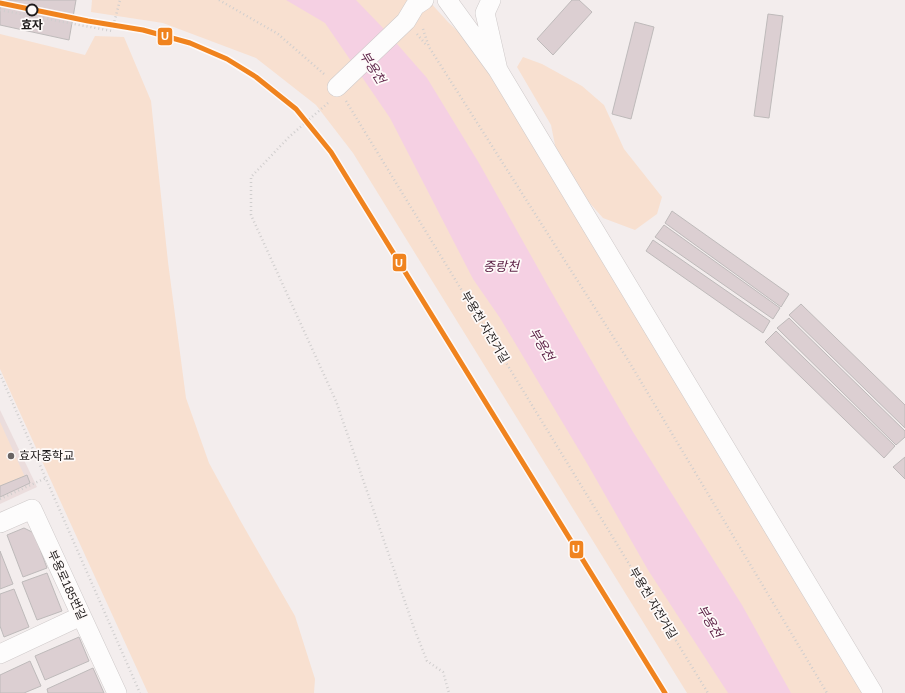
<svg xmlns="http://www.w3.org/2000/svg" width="905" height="693" font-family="Helvetica,'Noto Sans KR',sans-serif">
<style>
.built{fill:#ebdddd}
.green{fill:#f8e0d0}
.water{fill:#f5d0e3}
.building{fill:#dccfd2;stroke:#bebaba}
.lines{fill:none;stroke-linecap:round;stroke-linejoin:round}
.minor-casing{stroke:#cfcaca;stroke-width:20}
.path{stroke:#d0cece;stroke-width:2.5;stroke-dasharray:1 3;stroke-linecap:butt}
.minor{stroke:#fdfcfc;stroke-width:19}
.rail-1-casing{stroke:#fefaf9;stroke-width:8}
.rail-1{stroke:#f0831e;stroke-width:5}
.stop-dot{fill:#fefaf9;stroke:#1f1b1b;stroke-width:2}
.poi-dot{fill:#696464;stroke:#fefaf9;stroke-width:1.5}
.labels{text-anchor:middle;stroke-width:3.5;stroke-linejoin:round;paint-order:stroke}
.stop-label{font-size:12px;font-weight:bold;fill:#1f1b1b;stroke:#fefaf9}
.street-label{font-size:12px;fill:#1f1b1b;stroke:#fefaf9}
.poi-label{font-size:12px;fill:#1f1b1b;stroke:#fefaf9;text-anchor:start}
.water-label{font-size:13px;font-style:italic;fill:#60264a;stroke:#fefaf9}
.line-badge{stroke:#fefaf9;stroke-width:1.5}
.badge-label{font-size:11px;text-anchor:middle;font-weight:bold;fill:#fff}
</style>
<rect width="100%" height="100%" fill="#f3eded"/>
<path class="built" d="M0 410 37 487 0 504Z"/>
<path class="green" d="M92 0H428L448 22 468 41 496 78 866 693H687L353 153 316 105 256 58 163 23 91 12Z
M0 34 85 55 95 36 124 37 151 101 168 262 186 398 209 463 240 520 295 616 315 679 314 693H148L0 369Z
M523 57 542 64 582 86 604 105 624 149 662 197 657 214 635 230 603 218 587 200 556 150 551 125 517 67Z
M0 422 25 477 0 488Z"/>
<path class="water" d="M286 0H356L383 28 427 78 479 163 552 293 633 432 742 605 791 693H728L648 570 588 465 500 318 473 279 390 118 325 23Z"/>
<path class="building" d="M0 0H76L69 40 0 25Z
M572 0H579L592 12 553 55 537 39Z
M768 14 783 16 769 118 754 116Z
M635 22 654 27 631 119 612 114Z
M672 211 789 294 781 307 665 223Z
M664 225 780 308 773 319 655 237Z
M653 240 770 321 763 333 646 251Z
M801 304 905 405V428L789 315Z
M789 318 905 431V437L896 445 777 328Z
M776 331 895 446 884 458 765 342Z
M905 457V479L893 467Z
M27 475 30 483 0 497V486Z
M24 528 34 533 47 568 23 577 7 535Z
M0 551 13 584 0 589Z
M47 573 62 611 37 620 22 582Z
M14 589 29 627 4 637 0 626V594Z
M79 637 89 661 45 680 35 656Z
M30 661 41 686 24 693H0V675Z
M93 668 104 693H48L47 689Z"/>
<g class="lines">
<defs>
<path id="minor" d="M447 0 498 70 485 13 491 0
M498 70 873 693
M337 87 406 21 415 6 424 0
M0 523 32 509 117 693
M0 654 81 616"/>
</defs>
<use href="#minor" class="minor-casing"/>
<path class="path" d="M219 0 278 34 324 74
M0 10 112 31 120 0
M423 29 429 47 628 360 827 693
M417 34 427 46
M346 101 708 693
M328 103 289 137 251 177V215L336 401 414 628 427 661 443 672 449 693
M0 374 140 693
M0 499 46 478"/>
<use href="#minor" class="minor"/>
<defs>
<path id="rail-1" d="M0 3 88 21 143 30 190 43 227 59 256 77 296 109 331 152 665 693"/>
</defs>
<use href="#rail-1" class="rail-1-casing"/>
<use href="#rail-1" class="rail-1"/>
</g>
<circle class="stop-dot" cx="32" cy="10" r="5.5"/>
<circle class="poi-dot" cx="11" cy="456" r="4"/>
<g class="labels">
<g class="stop-label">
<text x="32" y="29">효자</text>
</g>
<g class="street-label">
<text transform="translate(485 327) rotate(59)" y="4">부용천 자전거길</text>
<text transform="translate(67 585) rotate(65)" y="4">부용로185번길</text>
<text transform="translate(653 603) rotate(59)" y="4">부용천 자전거길</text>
</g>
<g class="poi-label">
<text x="19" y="460">효자중학교</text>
</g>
<g class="water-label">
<text transform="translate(373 67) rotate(58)" y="5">부용천</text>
<text x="501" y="271">중랑천</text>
<text transform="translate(542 344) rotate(59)" y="5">부용천</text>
<text transform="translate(710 621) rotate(59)" y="5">부용천</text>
</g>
</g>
<g class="line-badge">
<rect x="157" y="27" width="16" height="19" rx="4" fill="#f0831e"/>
<rect x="392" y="253" width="15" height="19" rx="4" fill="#f0831e"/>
<rect x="569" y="540" width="15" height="19" rx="4" fill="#f0831e"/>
</g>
<g class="badge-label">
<text x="165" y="40">U</text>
<text x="399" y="267">U</text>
<text x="576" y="553">U</text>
</g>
</svg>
